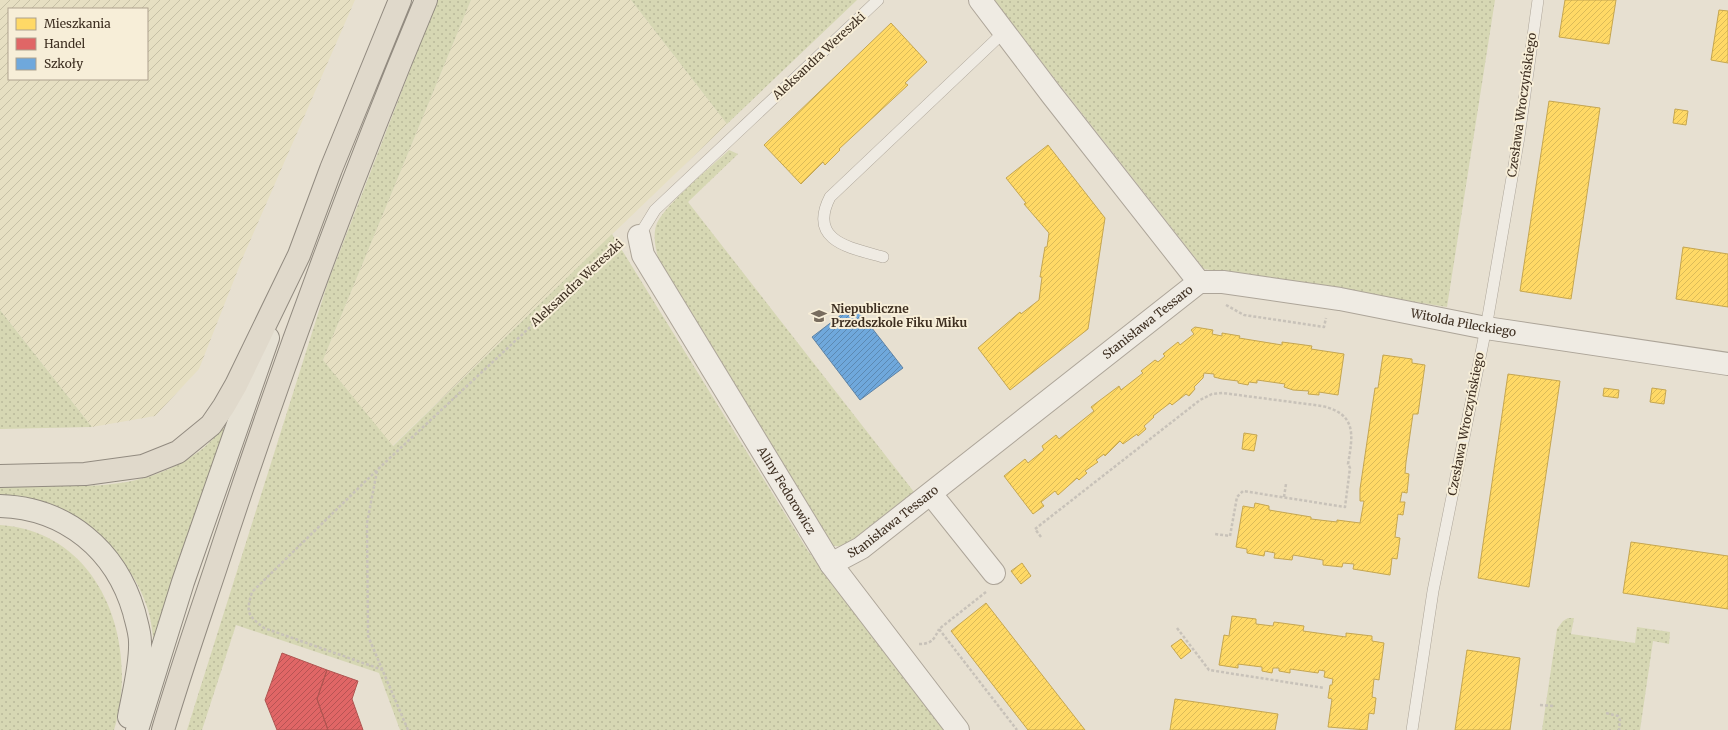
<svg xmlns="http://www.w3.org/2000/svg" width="1728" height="730" font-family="Merriweather,serif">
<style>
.farmland{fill:url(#farmland-furrows);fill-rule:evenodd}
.grass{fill:url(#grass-dots)}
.homes{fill:url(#homes-hatch);stroke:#c5a651}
.shops{fill:url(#shops-hatch);stroke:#af5551}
.schools{fill:url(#schools-hatch);stroke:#6083a4}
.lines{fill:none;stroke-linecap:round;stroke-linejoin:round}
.service-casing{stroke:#ada599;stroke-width:12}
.minor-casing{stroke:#ada599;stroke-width:24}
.primary-casing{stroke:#928b80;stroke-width:24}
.trunk-casing{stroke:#928b80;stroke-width:24}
.path{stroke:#c8c2b9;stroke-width:2.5;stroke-dasharray:3 2;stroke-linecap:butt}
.service{stroke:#efebe3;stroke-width:11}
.minor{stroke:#efebe3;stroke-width:22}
.primary{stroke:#e6e1d4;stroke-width:22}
.trunk{stroke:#e0d9cb;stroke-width:22}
.labels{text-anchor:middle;stroke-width:4;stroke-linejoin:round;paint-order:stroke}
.street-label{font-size:12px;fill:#3d2e20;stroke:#f7eed8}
.poi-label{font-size:12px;font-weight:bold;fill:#3d2e20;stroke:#f7eed8;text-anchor:start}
</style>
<defs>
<pattern id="farmland-furrows" width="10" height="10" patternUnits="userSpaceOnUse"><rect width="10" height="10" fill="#e6dfc2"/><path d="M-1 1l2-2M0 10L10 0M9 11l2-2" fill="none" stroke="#c6c0a6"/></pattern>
<pattern id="grass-dots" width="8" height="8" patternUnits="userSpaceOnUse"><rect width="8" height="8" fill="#d6d7b3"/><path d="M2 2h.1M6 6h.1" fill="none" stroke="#b9b99a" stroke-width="1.8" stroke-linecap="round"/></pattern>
<pattern id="homes-hatch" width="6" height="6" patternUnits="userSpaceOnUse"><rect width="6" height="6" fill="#ffd966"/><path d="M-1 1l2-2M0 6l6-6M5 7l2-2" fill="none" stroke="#dbbb58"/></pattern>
<pattern id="shops-hatch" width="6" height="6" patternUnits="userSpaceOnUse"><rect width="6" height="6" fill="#e06666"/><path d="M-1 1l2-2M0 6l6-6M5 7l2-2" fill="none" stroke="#b75454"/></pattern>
<pattern id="schools-hatch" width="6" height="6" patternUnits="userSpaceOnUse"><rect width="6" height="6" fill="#6fa8dc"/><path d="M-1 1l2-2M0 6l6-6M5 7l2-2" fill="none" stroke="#5c89b2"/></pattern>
</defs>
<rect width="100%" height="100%" fill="#e7e0d1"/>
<path class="farmland" d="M0 0H355L243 257 199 369 155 416 92 427 0 310ZM9 9H147V79H9Z
M471 0H631L727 124 392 446 323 360Z"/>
<path class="grass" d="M437 0H471L323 360 393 446 612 234 808 551 947 730H400L379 673 236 625 202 730H187L328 282Z
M631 0H857L727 124Z
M993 0H1495L1447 307 1204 269Z
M729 150 738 154 688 202 914 492 843 547 829 545 659 262C656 250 652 235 657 223 667 203 711 167 729 150Z
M0 310 92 427 0 429Z
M225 427 154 643C152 631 151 616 146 604 134 570 113 547 85 526 75 518 64 509 51 504 35 498 17 497 0 495V486C75 483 135 498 201 450 210 443 217 434 225 427Z
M0 525C102 532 140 644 114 730H0Z
M1568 618H1574L1571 634 1635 643 1637 627 1670 632 1669 644 1653 641 1640 730H1542L1557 629 1563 621Z"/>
<path class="homes" d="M1565 0H1616L1609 44 1559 37Z
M1719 10 1728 11V63L1711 60Z
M891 23 927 62 905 83 908 85 839 149 840 150 825 165 823 162 801 184 764 145Z
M1549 101 1600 108 1571 299 1520 291Z
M1675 109 1688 111 1686 125 1673 123Z
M1048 145 1105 218 1088 329 1010 390 978 348 1020 312 1021 314 1039 300 1042 277H1040L1045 247H1047L1049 233 1024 204 1026 203 1006 178Z
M1683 247 1728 254V307L1676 299Z
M1195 327 1213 330 1212 334 1222 336V333L1240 336 1239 338 1282 345V342L1312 346 1311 349 1344 354 1338 395 1319 392V395L1308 394 1309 391 1293 390 1284 387 1285 384 1257 380V383L1249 382 1248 385 1238 383V381L1222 379 1214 377V374L1204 373 1203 378 1194 387 1195 389 1189 396 1186 394 1172 405 1170 403 1153 416 1154 417 1144 426 1146 429 1138 436 1137 434 1123 444 1120 441 1105 456 1104 454 1096 460 1098 462 1085 471 1087 473 1079 480 1077 478 1058 495 1055 491 1041 502 1044 506 1033 514 1004 476 1025 459 1028 463 1044 450 1042 446 1056 435 1059 439 1094 411 1091 407 1119 386 1121 390 1143 373 1141 371 1155 360 1158 362 1165 356 1163 354 1178 342 1180 345 1194 334 1191 330Z
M1383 355 1412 359V363L1425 365 1418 414H1413L1406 462 1405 473 1409 474 1407 493 1402 492 1400 502H1405L1403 515 1398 514 1395 537 1400 538 1397 559 1392 558 1390 575 1353 569 1354 564 1343 563 1342 567 1323 565V560L1293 555 1292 560 1274 558 1275 553 1265 551 1264 556 1247 553V549L1236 547 1243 506 1254 508 1255 503 1269 506V510L1311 517V519L1337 522V520L1360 523 1364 501H1360V489L1375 388H1378Z
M1508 374 1560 381 1529 587 1478 578Z
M1604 388 1619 390 1618 398 1603 396Z
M1652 388 1666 390 1664 404 1650 402Z
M1244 433 1257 435 1254 451 1242 449Z
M1631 542 1728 556V609L1623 593Z
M1022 563 1031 576 1021 584 1011 571Z
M986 603 1085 730H1028L951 631Z
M1232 616 1256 619V624L1273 626 1274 622 1304 626 1303 631 1346 637V633L1372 636V641L1384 643 1379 680 1374 679 1372 697 1376 698 1374 714 1369 713 1367 730 1328 727 1332 699 1328 698 1330 685H1332L1333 679 1324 677 1325 671 1319 670 1318 673 1290 669V673L1279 671V668H1273L1272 673 1262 671V667L1238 664V668L1219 665 1224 635 1229 636Z
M1181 639 1191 651 1181 659 1171 646Z
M1467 650 1520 658 1510 730H1455Z
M1175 699 1278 714 1275 730H1170Z"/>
<path class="shops" d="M282 653 327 670 317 699 328 730H277L265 700Z
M327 670 358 681 352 699 363 730H328L317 699Z"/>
<path class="schools" d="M854 305 903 368 860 400 812 337Z"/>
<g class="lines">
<defs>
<path id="service" d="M639 236 655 210 878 0
M883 257C852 248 807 242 830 197L1004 32
M1412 730 1433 591 1486 328 1519 137 1538 0"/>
<g id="minor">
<path id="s1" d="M639 236 643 255 831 564 958 730"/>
<path id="s2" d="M1199 282H1223L1340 299 1486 328 1728 364"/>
<path d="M931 494 994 573"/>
<path id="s3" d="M831 564 861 548 1199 282 1052 95 980 0"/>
</g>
<path id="primary" d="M0 506C66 508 116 550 134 612 136 621 140 632 140 642 141 665 133 694 129 717
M137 730 183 582 268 338"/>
<path id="trunk" d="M0 476 85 474 143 466 178 452 211 425 224 406 236 385 299 255 331 169 400 0
M163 730C179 676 197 624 215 570 278 377 348 187 426 0"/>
</defs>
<use href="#service" class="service-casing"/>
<use href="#minor" class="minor-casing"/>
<use href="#primary" class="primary-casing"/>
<use href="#trunk" class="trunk-casing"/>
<path class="path" d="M1226 305 1244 315 1324 327 1326 318
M377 471 367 523 368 636 408 730
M1284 497 1286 484
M1041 537 1035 529 1200 400 1212 394 1223 393 1322 406C1357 414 1353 435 1348 464L1350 468 1345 507 1243 491 1237 497 1230 536 1215 534
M986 592 939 629 1017 730
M1177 628 1209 670 1324 688
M919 644C931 644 934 640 939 629
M383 670 264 628C247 615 246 612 252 592L377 470 618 245
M1540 705 1553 706
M1606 713 1618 716 1620 720 1619 730"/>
<use href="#service" class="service"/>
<use href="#minor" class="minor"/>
<use href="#primary" class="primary"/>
<use href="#trunk" class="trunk"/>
</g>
<defs>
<symbol id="school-bare" viewBox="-9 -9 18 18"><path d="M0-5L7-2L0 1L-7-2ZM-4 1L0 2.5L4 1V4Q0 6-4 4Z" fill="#786c5e" stroke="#f7eed8" stroke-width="2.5" paint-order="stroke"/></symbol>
</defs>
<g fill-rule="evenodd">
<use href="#school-bare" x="808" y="305" width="22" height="22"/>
</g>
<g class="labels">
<g class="street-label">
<text transform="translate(819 56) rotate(-43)" y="4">Aleksandra Wereszki</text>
<text transform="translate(1522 105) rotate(-82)" y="4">Czesława Wroczyńskiego</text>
<text transform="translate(577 283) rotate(-43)" y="4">Aleksandra Wereszki</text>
<text dy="4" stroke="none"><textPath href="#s3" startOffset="399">Stanisława Tessaro</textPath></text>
<text dy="4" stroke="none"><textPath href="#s2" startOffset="268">Witolda Pileckiego</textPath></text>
<text transform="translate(1466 424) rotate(-79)" y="4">Czesława Wroczyńskiego</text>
<text dy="4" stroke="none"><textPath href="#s1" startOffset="295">Aliny Fedorowicz</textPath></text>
<text dy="4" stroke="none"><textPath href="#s3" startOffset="75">Stanisława Tessaro</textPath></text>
</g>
<g class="poi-label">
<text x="831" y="313">Niepubliczne<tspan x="831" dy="14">Przedszkole Fiku Miku</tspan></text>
</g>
</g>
<rect x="8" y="8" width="140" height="72" fill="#f7eed8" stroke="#ada18e"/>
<rect x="16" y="18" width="20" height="12" fill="#ffd966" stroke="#ada18e"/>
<text x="44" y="28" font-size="12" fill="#3d2e20">Mieszkania</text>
<rect x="16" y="38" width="20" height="12" fill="#e06666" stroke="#ada18e"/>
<text x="44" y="48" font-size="12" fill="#3d2e20">Handel</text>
<rect x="16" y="58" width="20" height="12" fill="#6fa8dc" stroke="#ada18e"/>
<text x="44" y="68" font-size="12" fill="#3d2e20">Szkoły</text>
</svg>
